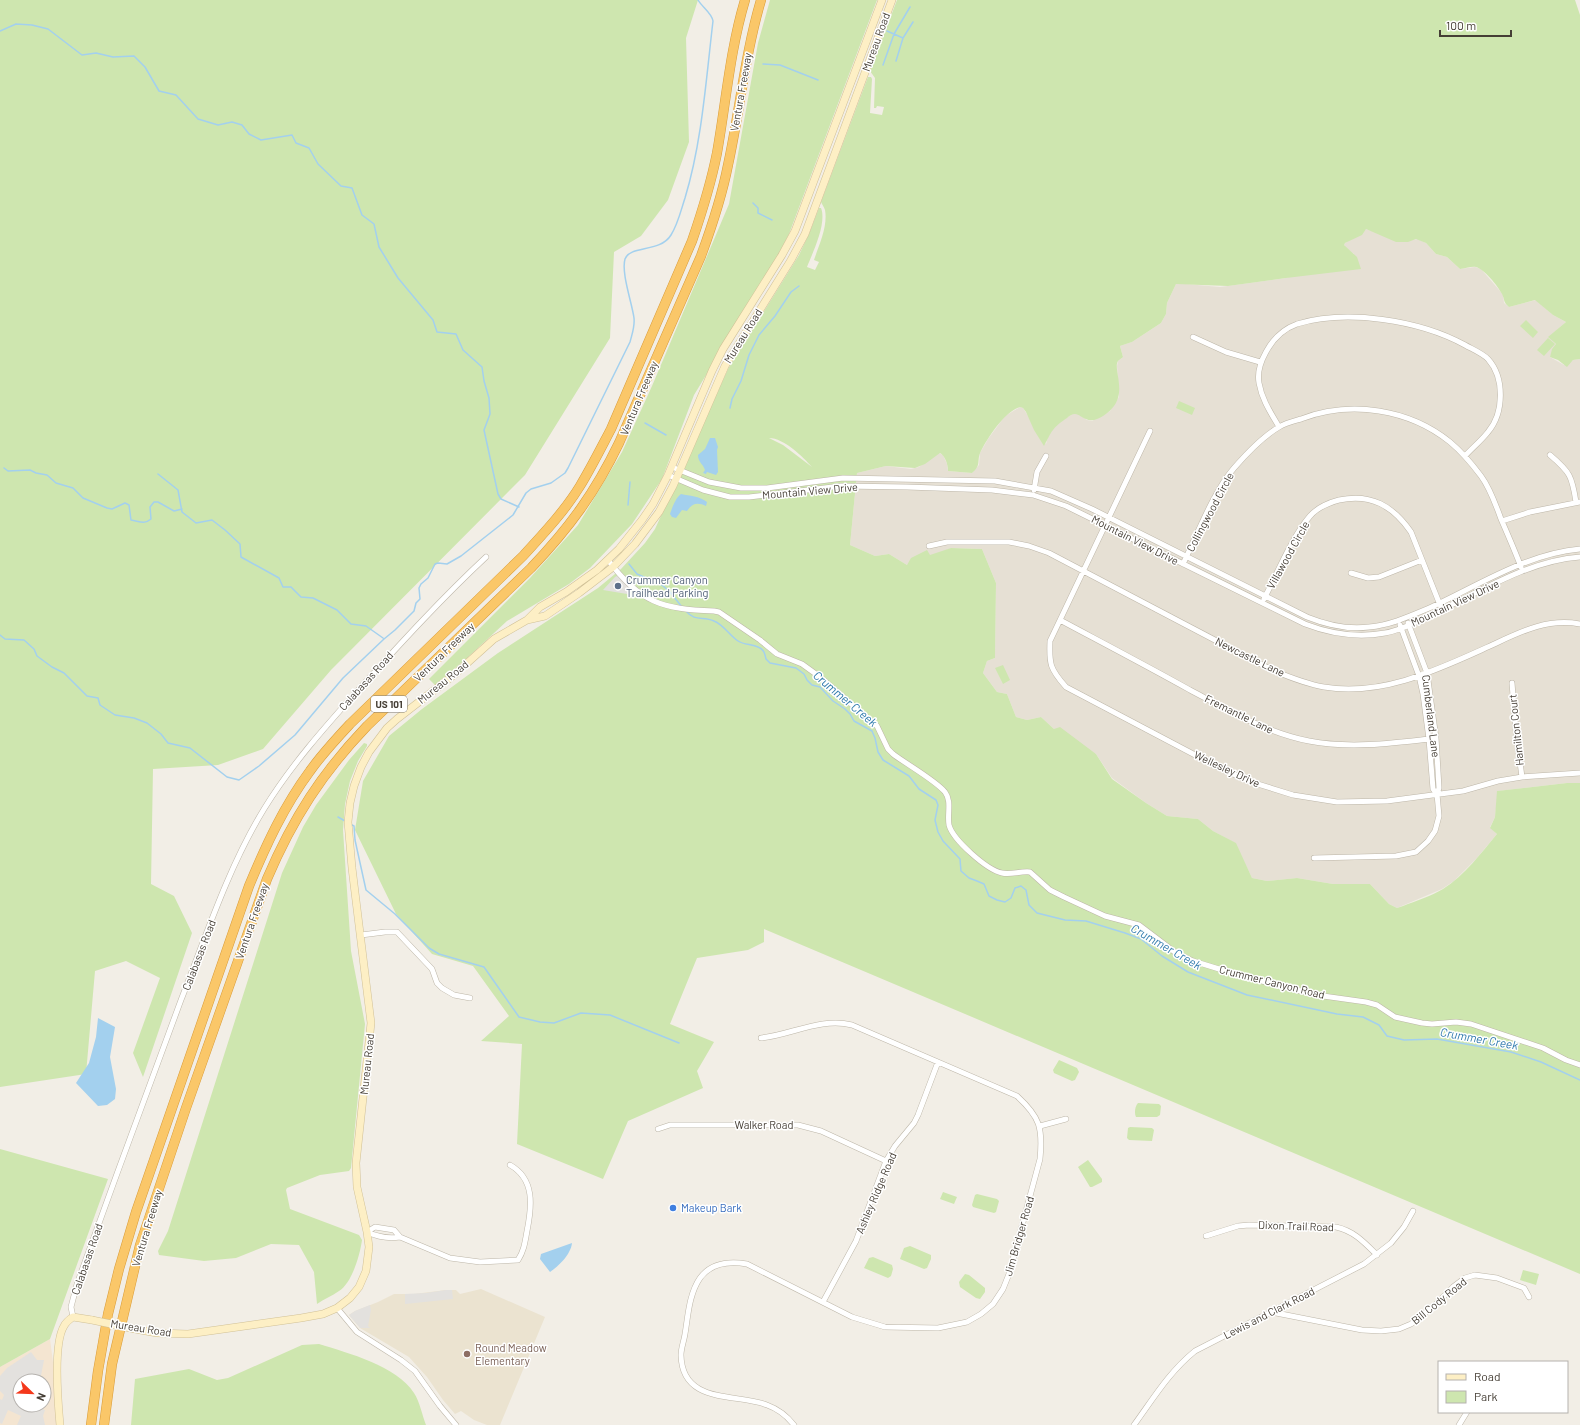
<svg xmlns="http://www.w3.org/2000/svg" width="1580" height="1425" font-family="Barlow,sans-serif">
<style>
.residential{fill:#e6e0d4}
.commercial{fill:#f4e5d1;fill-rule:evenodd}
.education{fill:#ebe3d0}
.green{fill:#cee6af;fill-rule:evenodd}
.parking{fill:#e3e1de}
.water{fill:#a3d0ee}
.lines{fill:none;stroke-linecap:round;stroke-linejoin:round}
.stream{stroke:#a3d0ee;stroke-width:1.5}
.minor-casing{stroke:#bdb6a8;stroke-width:6}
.secondary-casing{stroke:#d1c197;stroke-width:8}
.motorway-casing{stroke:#d99c39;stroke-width:10}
.minor{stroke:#fff;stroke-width:5}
.secondary{stroke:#fdefc5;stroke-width:7}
.motorway{stroke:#fac769;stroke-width:9}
.secondary-bridge-casing{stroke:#d1c197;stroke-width:8;stroke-linecap:butt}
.secondary-bridge{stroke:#fdefc5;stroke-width:7}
.service-dot{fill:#5c6f8a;stroke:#fff;stroke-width:1.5}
.shop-dot{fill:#3f7fe0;stroke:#fff;stroke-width:1.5}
.education-dot{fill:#8d6e63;stroke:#fff;stroke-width:1.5}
.labels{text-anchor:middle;stroke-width:3;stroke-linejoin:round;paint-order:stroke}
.shield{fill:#fff;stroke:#7d7872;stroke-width:1}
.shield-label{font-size:10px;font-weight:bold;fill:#453e35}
.street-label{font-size:11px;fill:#453e35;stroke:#fff}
.service-label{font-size:11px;fill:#4e5e75;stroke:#fff;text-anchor:start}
.shop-label{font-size:11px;fill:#366cbe;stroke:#fff;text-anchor:start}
.education-label{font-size:11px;fill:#785e54;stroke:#fff;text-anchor:start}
.water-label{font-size:12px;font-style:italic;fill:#317bad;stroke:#fff}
</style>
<rect width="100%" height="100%" fill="#f2eee6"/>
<path class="residential" d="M1366 229 1402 241 1418 239 1426 243 1436 254 1447 257 1460 269 1475 267 1481 269 1500 291 1503 295 1504 303 1509 307 1536 300 1553 315 1566 322 1549 337 1556 344 1550 357 1564 365 1568 364 1573 360 1580 359V783H1567L1498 791 1495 817 1490 827 1497 834 1476 859 1454 881 1442 889 1397 908 1389 904 1370 884H1333L1297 878 1267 881 1252 878 1235 843 1213 831 1198 819 1167 816 1146 803 1112 778 1096 754 1054 729 1041 717 1027 720 1016 717 1007 694 997 692 983 673 987 661 995 658 996 583 982 549 952 548 907 565 889 554 875 556 850 545 857 473 886 466 911 469 919 467 939 453 943 455 947 464 948 471 972 473 979 465 980 453 988 439 1005 416 1020 407 1023 408 1046 444 1049 433 1056 425 1072 414H1078L1087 420 1092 421 1110 411 1119 397V393L1117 366 1118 361 1123 357 1120 346 1132 342 1161 323 1166 314 1167 303 1176 284H1186L1220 287 1286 278 1354 254 1345 247 1344 244Z"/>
<path class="commercial" d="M50 1339 61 1425H0V1367ZM20 1381H44V1405H20Z"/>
<path class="education" d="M481 1289 545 1317 500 1425H487L474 1420 461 1411 455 1414 443 1400 427 1377 409 1357 360 1328 349 1315 355 1311 378 1302 394 1294H414L446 1290H456L460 1294Z"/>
<path class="green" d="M0 0H698L686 38 689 142 668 200 641 236 614 252 610 338 525 475 331 670 263 749 218 765 153 769 151 884 174 896 192 933 143 1077 133 1053 160 978 126 961 95 971 86 1074 0 1087Z
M770 0H877L789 234 774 263 694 395 662 479 632 524 590 568 569 584 507 621 467 658 435 685 429 679 530 578 578 525 622 452 652 386 729 204 758 43Z
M897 0H1575L1580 15V359L1573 360 1567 367 1558 360 1550 357 1552 349 1556 344 1548 337 1566 322 1553 315 1535 300 1509 307C1503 302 1505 300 1502 294 1498 286 1484 269 1476 267 1471 266 1465 269 1460 269L1447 257 1436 254 1426 243 1416 239 1408 242H1396L1366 229 1362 235 1345 243 1344 245 1357 257 1361 269 1286 278 1228 286 1176 284 1167 303 1166 314 1161 323 1132 342 1120 346 1123 357C1123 357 1118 361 1118 361 1113 368 1126 390 1114 406 1109 413 1095 424 1086 419 1082 418 1079 414 1075 414 1072 414 1069 416 1067 418 1052 428 1052 431 1044 446L1034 430 1026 412 1023 408 1020 407C1005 411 988 437 981 451 976 461 982 465 972 473L948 471C948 464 945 456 940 453L925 464 915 468 886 466 857 473 850 545 875 556 889 554 907 565 911 558 927 550 930 555 951 548 982 549 996 583 995 658 987 661 983 673 997 692 1007 694 1016 717 1027 720 1041 717 1054 729 1060 727 1096 754 1112 779 1146 803 1167 816 1198 819 1213 831 1236 843 1252 878 1267 881 1297 878 1333 884H1370L1389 904 1397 908 1403 906C1416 901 1431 896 1443 889 1465 875 1481 853 1497 834L1490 828 1495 817 1497 791 1567 783H1580V1274L764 929V942L748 950 697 958 670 1024 714 1042 697 1071 703 1088 628 1121 603 1179 517 1144 522 1044 481 1041 509 1016 473 966 432 954 396 914 355 830 363 781 389 736 422 709 498 653 598 588 621 569 645 543 655 529 728 369 799 255 809 234 819 208H821C827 223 813 252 807 267L815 270 819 262 814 260C819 245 828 226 825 210 824 207 822 204 821 202L868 77H871L872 79 870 113 882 115 884 107 877 106 876 108H874L875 78 870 71ZM769 438C784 438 803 457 812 467L783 445Z
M1526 320 1538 332 1533 338 1520 326Z
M1548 338 1555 344 1544 356 1537 350Z
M1179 401 1195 408 1192 415 1176 408Z
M1003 665 1010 680 1003 684 995 668Z
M364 743 367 744V746L358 761 350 781 345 804 343 830 351 951 365 1024 351 1168 349 1171 320 1175 287 1188 286 1190 290 1209 359 1235 362 1240C360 1255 352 1283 339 1291 332 1296 324 1299 317 1304L314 1272 299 1245 271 1244 236 1258 204 1261 159 1255 158 1251 168 1231 282 873 303 827 316 805 349 760Z
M1059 1060 1077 1068 1079 1072 1075 1080 1072 1081 1054 1073 1053 1070Z
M1138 1103 1159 1104 1161 1106 1160 1115 1157 1117H1136C1134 1113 1135 1106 1138 1103Z
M1130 1127 1152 1128 1154 1130 1152 1141 1129 1140 1127 1138 1128 1128Z
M0 1149 108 1179 50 1339 0 1367Z
M1088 1160 1102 1179V1182L1092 1187H1090L1078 1167Z
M943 1192 957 1197 954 1204 940 1199Z
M977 1194 997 1199 999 1201 996 1212 994 1213 973 1207 972 1205 975 1195Z
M910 1246 931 1255V1259L927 1268 924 1269 900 1259 904 1248Z
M873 1257 892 1265 893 1269 891 1276 888 1278 864 1268 869 1258Z
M1523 1270 1539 1274 1536 1285 1520 1280Z
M965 1274 969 1275 985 1288V1292L980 1299 976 1298 960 1287 959 1282Z
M319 1344C348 1353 397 1366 414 1393 420 1402 422 1415 426 1425H131L135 1379 189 1369 217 1380 228 1378 302 1345Z"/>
<path class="parking" d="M619 575 632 587 627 594 603 590 615 577Z
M446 1290H452L453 1299 405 1304V1294L426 1293Z
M370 1305 371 1310 368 1326 370 1328H360L349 1315 355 1311Z
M31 1352 37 1360H44L40 1381H20V1405H38L37 1407 45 1410 43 1416 45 1425H17L21 1416 8 1410 2 1424 0 1423V1399L2 1400 4 1395 0 1391V1376L7 1368Z"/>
<path class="water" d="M710 438H715L718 447 717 450 718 472 716 475 707 472 706 474 703 473 705 470C703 464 698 462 698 455L705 449Z
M681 494C690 496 699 496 707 502L706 506C698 502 692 503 687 511L682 510 676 518 672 517 670 514C672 508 676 497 681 494Z
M98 1018 115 1027 110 1057 116 1089 115 1099 107 1105 98 1106 76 1083 89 1063 96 1037Z
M572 1243C571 1254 559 1266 550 1272L540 1259 541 1254Z"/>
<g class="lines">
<path class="stream" d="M0 31 16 24 32 25 48 29 82 55 96 53 113 57 134 56 145 67 159 91 176 95 198 119 218 125 232 122 242 125 249 134 261 140 292 135 296 143 309 148 318 164 341 186 352 188 362 215 374 224 379 247 398 278 433 320 437 332 456 334 463 350 482 367 484 381 489 398 490 414 484 430 498 494 501 499 519 507
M887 31 903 38
M896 61 903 38 913 22
M763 64 780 65 818 80
M883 65 894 34 910 7
M753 203 758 208V213L772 220
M730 408 732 399 741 381 749 355 759 335 775 316 791 292 799 286
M645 423 666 435
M4 468 8 471 30 470 36 473 47 475 56 483 73 488 83 498 107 508 112 509 125 503 129 505 131 520C139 521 144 525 151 519L150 507 154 502H158L174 511 182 509
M158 474 178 490 182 512 196 523 212 520 225 530 240 544 241 557 279 578 283 587H291L301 597 313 598 337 610 351 624 366 626 383 638
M628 505 630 482
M629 564 637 574 662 585 670 592 682 607
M686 611C695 622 703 616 714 621 724 625 729 635 738 641 744 645 752 644 758 647 764 649 765 654 766 659L770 663 796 668 804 674 807 680 812 685 820 687 833 701 845 709 850 714 854 721 872 731 875 738 878 752 883 760 909 776 919 789 936 800 938 805 935 820 938 832 943 841 960 859 961 871 969 878 977 881 984 884 989 896 997 900 1005 902 1011 898 1015 888 1021 886 1026 890 1029 905 1037 913 1065 920 1086 921 1125 933 1141 939 1162 956 1188 972 1247 995 1337 1014 1363 1017 1379 1025 1387 1036 1404 1040 1437 1039 1511 1052 1541 1062 1580 1080
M0 635 5 639 24 640 34 649 37 656 52 667 64 673 87 696 98 698 100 705 115 715 134 718 147 723 161 734 168 743 190 748 227 777 239 780 259 766 295 735 343 678 384 639 395 630 414 611 416 603 420 599 419 588 421 584 428 578 435 564 438 563 447 564 461 556 513 515 526 493 531 489 551 483 565 473 568 468 630 342C632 334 635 327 634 318 632 303 621 273 625 259 630 245 660 253 671 235 678 224 681 210 685 198 702 142 706 80 713 21 712 13 702 7 698 0
M338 817 345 821
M350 824 354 826 355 840 366 890 395 914 429 948 439 954 484 967 519 1017 540 1022 554 1023 581 1013 610 1015 679 1043"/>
<defs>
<path id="minor" d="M1193 337 1226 352 1260 362
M1279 427C1271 413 1262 400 1259 383 1257 372 1261 361 1266 352 1273 339 1283 329 1297 324 1347 309 1419 320 1465 345 1472 349 1482 353 1488 359 1505 378 1504 413 1488 432 1481 441 1472 448 1465 456
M1150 431 1050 641C1049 664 1050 669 1066 687L1214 765 1248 781 1293 795 1337 802 1387 801 1463 791 1498 781 1522 777 1580 773
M1550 455C1570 472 1572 476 1576 502
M672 467 709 482 741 488H767L843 478 995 481 1051 491 1092 509 1307 617C1327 625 1347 630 1369 627 1390 625 1408 617 1427 609 1476 587 1525 554 1580 549
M668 475 703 490 730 497H749L841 486 907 487 992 490 1033 495 1066 506 1305 624C1331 634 1358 638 1385 633 1402 630 1418 621 1433 614 1480 592 1527 561 1580 557
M1034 490 1037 472 1046 456
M1502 521 1530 512 1580 502
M929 546 947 542H1009L1029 546 1049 553 1272 670C1289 677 1306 684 1324 687 1382 697 1439 669 1490 646 1520 632 1546 618 1580 624
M608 560C640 603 662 609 714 611L719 612 760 640 777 654 802 664 820 677 877 726 888 749 893 754C906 764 935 780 945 792 952 801 947 814 949 825 953 840 987 870 1002 873 1011 875 1020 871 1030 872L1050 890 1064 897 1105 916 1139 925 1176 953 1193 961 1242 976 1316 995 1366 1002 1377 1005 1395 1017 1422 1023 1432 1024 1456 1022 1471 1024 1543 1048 1566 1060 1580 1065
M1183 564C1197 535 1214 491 1234 468 1247 453 1262 437 1279 427 1286 423 1294 421 1301 419 1351 400 1409 409 1450 442 1462 452 1472 464 1481 476 1490 488 1496 505 1501 519 1508 535 1515 551 1521 567
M1351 573 1368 578 1379 577 1422 560
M1264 599C1277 574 1292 537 1310 516 1317 508 1328 503 1339 500 1371 493 1393 506 1411 532L1440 605
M1060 620C1103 643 1147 666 1190 690 1228 710 1267 733 1309 741 1351 749 1394 743 1436 738
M1400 625 1419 676 1423 694 1429 739 1433 789 1437 794
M1512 683 1516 732 1522 777
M1314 858 1396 856 1416 852 1428 841 1435 831 1439 816 1437 794 1439 788 1436 738 1427 673 1408 623
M361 935 385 932H397L432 969 437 983 442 988 454 995 470 998
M761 1038C791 1035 821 1017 852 1025L1017 1096C1040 1117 1043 1128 1040 1159L1009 1274 1003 1289 993 1304 981 1314 967 1322 938 1328 885 1327 852 1317 747 1264C729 1261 711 1263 700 1278 689 1294 688 1316 685 1334 684 1341 681 1348 681 1355 682 1405 737 1393 767 1405 778 1409 787 1416 794 1425
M1040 1126 1066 1119
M658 1129 670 1125H798L821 1131 886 1161
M367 1232 375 1227 394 1230 400 1237 450 1258 480 1262 518 1260C524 1251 525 1242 527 1231 532 1206 535 1179 510 1165
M367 1232C378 1237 388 1239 400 1237
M1206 1236 1238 1226 1249 1225 1336 1227C1354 1231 1364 1242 1377 1255
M823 1302 856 1241 886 1161 895 1146 914 1123 918 1115 938 1062
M337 1308 357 1332 401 1360 415 1371 440 1406 456 1425
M1271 1312 1362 1330 1381 1331 1399 1329 1411 1324 1433 1307 1453 1287 1465 1278 1475 1275 1497 1278 1524 1288 1529 1297
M73 1317 71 1307 77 1284C111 1189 146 1095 181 1000 206 936 228 868 264 809 291 765 325 727 359 689 401 643 441 599 486 557
M1134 1425C1153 1399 1169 1372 1195 1351L1364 1264 1391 1243 1404 1227 1413 1211
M1459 1425 1467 1412"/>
<path id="secondary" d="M527 620 540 607 566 592 597 570 619 549 642 520 653 504 668 475 712 371 723 349 782 255 795 231 882 0
M135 1329 157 1333 188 1334 301 1318 323 1314 337 1308 350 1298 359 1287 366 1271 369 1247 367 1232 357 1187 356 1163 371 1023 352 868 348 822 350 803 354 786 361 767 369 752 387 728 397 719 455 674 494 639 527 620 545 616 579 593 613 567 635 544 659 512 673 486 725 366 791 260 805 234 892 0
M60 1425C58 1403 53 1344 64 1326 66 1322 70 1319 73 1317L92 1320"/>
<path id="motorway" d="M91 1425 98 1371 108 1314 119 1269 136 1212 249 886C266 845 284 806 310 771 322 754 336 739 350 724L523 556C543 534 564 512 580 486 591 468 601 448 611 429L692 241C702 212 711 183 717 153 726 102 730 50 745 0
M104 1425 112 1364 140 1245 186 1108 267 879C293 818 322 773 367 726L531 568C569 528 595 493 619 443L701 256C712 226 722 196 728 165 740 110 745 54 761 0"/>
</defs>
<use href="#minor" class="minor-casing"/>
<use href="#secondary" class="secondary-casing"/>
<use href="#motorway" class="motorway-casing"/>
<use href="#minor" class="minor"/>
<use href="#secondary" class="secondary"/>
<use href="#motorway" class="motorway"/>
<defs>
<path id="secondary-bridge" d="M92 1320 135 1329"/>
</defs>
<use href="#secondary-bridge" class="secondary-bridge-casing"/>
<use href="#secondary-bridge" class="secondary-bridge"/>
</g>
<circle class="service-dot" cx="618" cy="586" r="4"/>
<circle class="shop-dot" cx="673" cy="1208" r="4"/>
<circle class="education-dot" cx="467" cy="1354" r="4"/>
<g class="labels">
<rect class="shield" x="371" y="696" width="36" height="16" rx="3"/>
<g class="shield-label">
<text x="389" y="708">US 101</text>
</g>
<g class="street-label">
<text transform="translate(876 42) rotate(-70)" y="4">Mureau Road</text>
<text transform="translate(741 92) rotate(-80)" y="4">Ventura Freeway</text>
<text transform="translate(743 336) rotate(-58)" y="4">Mureau Road</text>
<text transform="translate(639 398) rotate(-67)" y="4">Ventura Freeway</text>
<text transform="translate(810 491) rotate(-5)" y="4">Mountain View Drive</text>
<text transform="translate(1210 512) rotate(-62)" y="4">Collingwood Circle</text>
<text transform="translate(1135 540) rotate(27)" y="4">Mountain View Drive</text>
<text transform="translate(1288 555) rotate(-61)" y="4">Villawood Circle</text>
<text transform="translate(1455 603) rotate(-25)" y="4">Mountain View Drive</text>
<text transform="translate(444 652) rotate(-44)" y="4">Ventura Freeway</text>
<text transform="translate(1250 657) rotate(26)" y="4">Newcastle Lane</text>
<text transform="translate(366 681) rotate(-48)" y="4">Calabasas Road</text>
<text transform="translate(443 682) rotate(-39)" y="4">Mureau Road</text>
<text transform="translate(1239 714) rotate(26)" y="4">Fremantle Lane</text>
<text transform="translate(1431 716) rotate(83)" y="4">Cumberland Lane</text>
<text transform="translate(1516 730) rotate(-96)" y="4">Hamilton Court</text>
<text transform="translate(1227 769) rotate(25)" y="4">Wellesley Drive</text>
<text transform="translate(252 921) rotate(-71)" y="4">Ventura Freeway</text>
<text transform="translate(199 955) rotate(-69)" y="4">Calabasas Road</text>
<text transform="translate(1272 982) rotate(14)" y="4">Crummer Canyon Road</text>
<text transform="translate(367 1064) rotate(-84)" y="4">Mureau Road</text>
<text x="764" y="1129">Walker Road</text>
<text transform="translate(876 1193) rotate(-67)" y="4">Ashley Ridge Road</text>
<text transform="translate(1296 1226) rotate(2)" y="4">Dixon Trail Road</text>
<text transform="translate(147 1228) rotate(-73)" y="4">Ventura Freeway</text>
<text transform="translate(1019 1236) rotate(-74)" y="4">Jim Bridger Road</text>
<text transform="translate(87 1259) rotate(-71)" y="4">Calabasas Road</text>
<text transform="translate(1439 1301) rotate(-39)" y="4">Bill Cody Road</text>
<text transform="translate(1269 1313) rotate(-27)" y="4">Lewis and Clark Road</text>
<text transform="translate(141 1328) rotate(9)" y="4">Mureau Road</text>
</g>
<g class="service-label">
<text x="626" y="584">Crummer Canyon<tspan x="626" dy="13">Trailhead Parking</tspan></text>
</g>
<g class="shop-label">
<text x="681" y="1212">Makeup Bark</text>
</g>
<g class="education-label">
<text x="475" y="1352">Round Meadow<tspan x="475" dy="13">Elementary</tspan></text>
</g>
<g class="water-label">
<text transform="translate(845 699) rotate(40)" y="4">Crummer Creek</text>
<text transform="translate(1166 947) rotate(30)" y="4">Crummer Creek</text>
<text transform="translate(1479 1039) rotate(10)" y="4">Crummer Creek</text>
</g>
</g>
<rect x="1438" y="1361" width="130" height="52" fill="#ffffff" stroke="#b5b2ae"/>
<rect x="1446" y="1374" width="20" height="6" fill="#fdefc5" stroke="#b5b2ae"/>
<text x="1474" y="1381" font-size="12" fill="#453e35">Road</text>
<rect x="1446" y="1391" width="20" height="12" fill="#cee6af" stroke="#b5b2ae"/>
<text x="1474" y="1401" font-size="12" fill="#453e35">Park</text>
<g transform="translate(32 1393) rotate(113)"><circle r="19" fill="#ffffff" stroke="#b5b2ae"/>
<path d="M0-3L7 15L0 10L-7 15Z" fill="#f4381b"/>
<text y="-6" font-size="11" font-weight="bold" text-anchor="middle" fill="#453e35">N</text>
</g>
<path d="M1440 30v6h71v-6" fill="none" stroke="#453e35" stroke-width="2"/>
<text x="1446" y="30" font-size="12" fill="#453e35" stroke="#ffffff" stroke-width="3" paint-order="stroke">100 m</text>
</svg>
